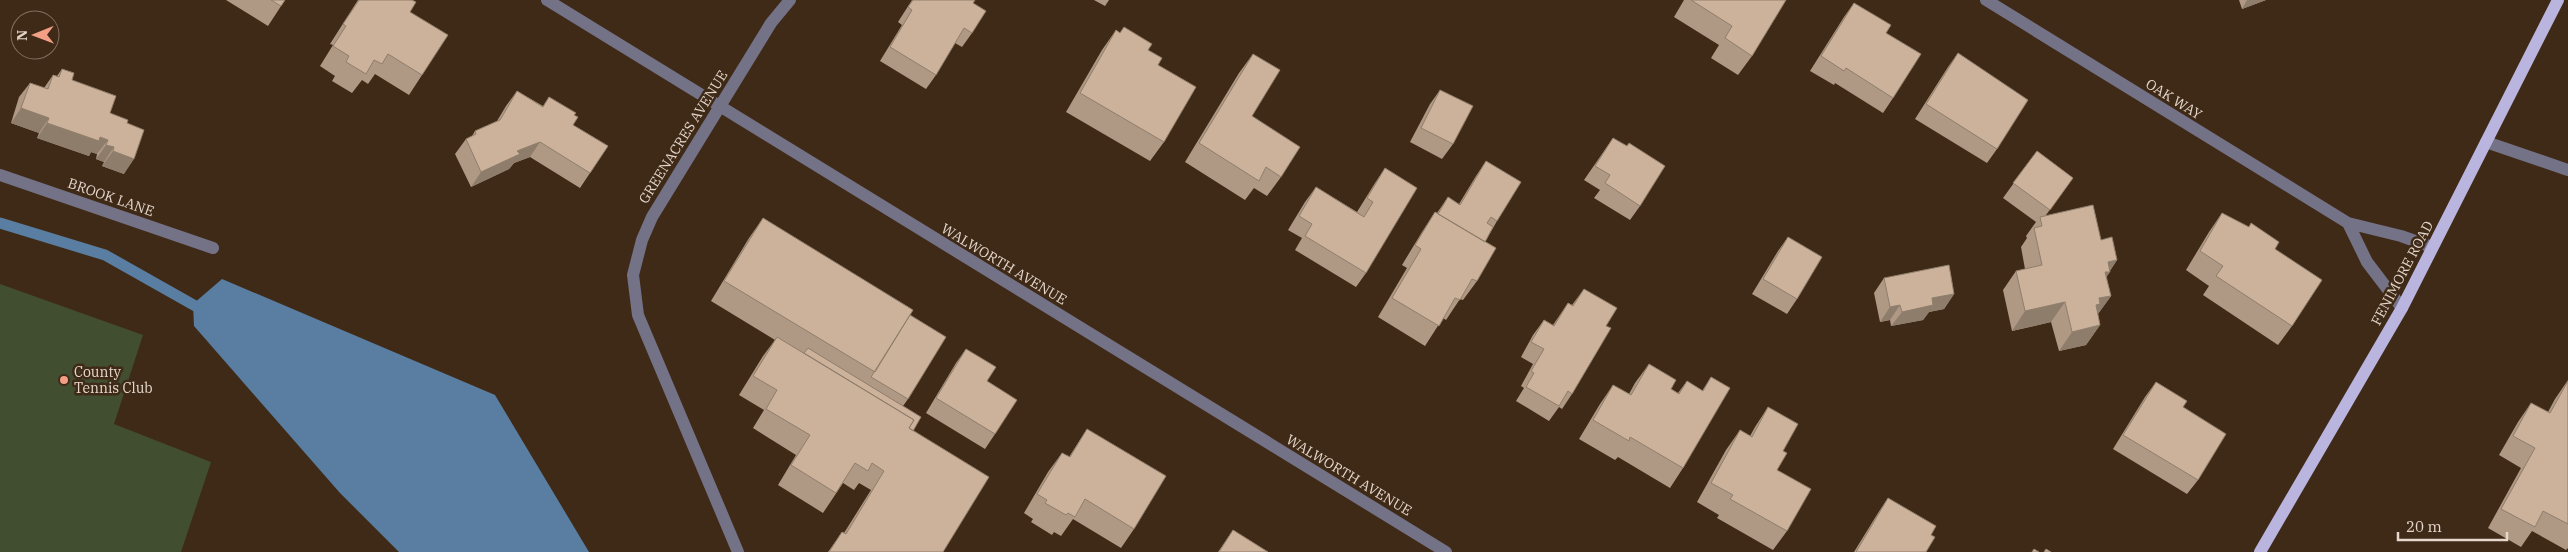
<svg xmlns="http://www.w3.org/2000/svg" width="2568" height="552" font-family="'IBM Plex Serif',serif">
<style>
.green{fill:#414e30}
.water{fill:#597ea2}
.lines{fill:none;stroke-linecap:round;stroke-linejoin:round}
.stream{stroke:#597ea2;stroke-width:11}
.minor{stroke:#747287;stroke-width:12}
.major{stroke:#b9b5df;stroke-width:12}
.wall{fill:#af9985}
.shaded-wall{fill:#8f7d6c}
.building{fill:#ccb29b;stroke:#8f7d6c}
.poi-dot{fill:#f39f85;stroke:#3f2a17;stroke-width:2}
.labels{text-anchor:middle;stroke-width:5;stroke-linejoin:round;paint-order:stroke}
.street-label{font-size:14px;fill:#e5d7cc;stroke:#3f2a17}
.poi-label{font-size:14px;fill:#e5d7cc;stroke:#3f2a17;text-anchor:start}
</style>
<rect width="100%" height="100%" fill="#3f2a17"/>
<path class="green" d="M0 284 143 335 114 424 211 462 181 552H0Z"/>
<path class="water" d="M222 279 495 395 589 552H399L340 493 194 326 193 304Z"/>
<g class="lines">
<path class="stream" d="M0 223 105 255 206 312"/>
<path class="minor" d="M547 0 1446 552
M1986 0 2348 223 2401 236 2432 247
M2486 142 2568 170
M0 175 213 248
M2348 223 2367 262 2402 308
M738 552 638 315 633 275 642 240 652 217 771 23 790 0"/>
<path class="major" d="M2260 552 2402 308 2558 0"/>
</g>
<path class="wall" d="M226 0H285L268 26Z
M358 0H412L410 12 422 75 409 95 375 74 368 84 362 80 352 93 332 81 335 76 320 66 333 45 330 44Z
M912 0H975L973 3 972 33 962 47 955 43 936 75 926 89 880 61 902 25 898 22Z
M1094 0H1109L1105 6Z
M1684 0H1786L1752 56 1738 75 1711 58 1719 45 1674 17Z
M2239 0H2266L2242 9Z
M1854 3 1886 33 1893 98 1883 113 1835 83 1834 85 1810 71 1844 17Z
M1124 27 1148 50 1158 65 1164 142 1150 161 1066 112 1102 50 1116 30 1120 33Z
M1958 53 1997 149 1987 163 1915 119 1948 67Z
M1253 54 1252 116 1281 177 1267 196 1254 188 1245 200 1185 162 1239 73Z
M62 69 72 80 110 113 127 123 124 174 102 166 104 162 96 159 97 154 91 152 89 156 37 138 39 133 11 123 19 97 30 83 44 88 53 75 57 76Z
M1440 90 1453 144 1442 159 1410 142 1430 104Z
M517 91 543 106 549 97 575 115 573 125 608 146 580 188 530 157 514 163 509 169 471 187 455 154 466 139 472 136 475 131 497 121 506 106Z
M1613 138 1640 206 1630 220 1594 198 1600 190 1584 180Z
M2037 151 2073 178 2046 215 2101 240 2117 260 2106 277 2111 296 2098 314 2100 325 2086 345 2059 351 2051 322 2012 331 2003 290 2016 271 2025 269 2021 247 2027 238 2026 236 2036 222 2003 198Z
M1486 161 1497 221 1485 242 1477 281 1463 300 1460 299 1446 320 1443 318 1425 346 1378 317 1407 268 1402 265 1422 232 1435 212 1437 213 1448 197 1459 204 1476 176Z
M1385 168 1366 273 1356 287 1295 250 1302 238 1288 230 1305 202 1316 187 1357 212 1375 183Z
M2222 213 2275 249 2292 326 2278 345 2203 295 2209 286 2186 270 2209 232Z
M763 218 910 315 908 399 903 406 913 431 943 552H828L842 532 844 533 871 490 859 483 854 490 843 483 823 513 778 485 796 455 753 428 764 410 739 395 763 356 775 340 711 301 749 238Z
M1788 237 1797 299 1787 314 1752 294 1778 251Z
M1884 278 1954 294 1944 309 1929 312 1923 320 1891 326 1890 320 1880 322 1874 293Z
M1584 289 1606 326 1572 394 1562 409 1559 407 1549 421 1516 401 1524 388 1521 386 1533 364 1521 357 1533 335 1544 320 1553 325 1568 303 1572 305Z
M966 349 987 381 995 434 985 449 926 413 956 363Z
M1649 364 1671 389 1678 393 1687 381 1702 391 1711 377 1683 468 1670 488 1618 457 1615 460 1579 439 1600 404 1613 385 1629 394 1635 383Z
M2568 380V548L2566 550 2532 531 2521 547 2488 528 2521 468 2499 455 2518 422 2531 403 2548 412 2555 399Z
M2156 382 2183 407 2198 480 2187 494 2113 449 2145 397Z
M1768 407 1783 451 1777 470 1787 531 1773 550 1717 518 1719 515 1697 502 1726 450 1740 430 1750 436 1755 427Z
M1087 429 1134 529 1121 548 1073 519 1061 536 1054 532 1052 535 1031 522 1033 519 1024 513 1048 472 1062 453 1069 457Z
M1888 498 1926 552H1854L1878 513Z
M1233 530 1268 552H1218Z"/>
<path class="shaded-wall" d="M2247 0H2266L2242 9Z
M21 108 49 118 39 133 11 123Z
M47 123 100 137 108 140 97 154 91 152 89 156 37 138Z
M540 142 530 157 514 163 509 169 471 187 481 172 517 151Z
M106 145 114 147 104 162 96 159Z
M113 151 134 159 124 174 102 166Z
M2117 260 2109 272H2110L2097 291 2108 262Z
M1954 294 1944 309 1929 312 1923 320 1891 326 1902 312 1932 298Z
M2111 296 2097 315 2082 324 2099 298Z
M2065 302 2051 322 2012 331 2025 311Z
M1900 305 1890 320 1880 322 1890 307Z
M2100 325 2086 345 2059 351 2072 332Z"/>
<path class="building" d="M271 0H285L281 6Z
M359 0H412L416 2 410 12 448 35 422 75 388 54 382 64 374 60 366 74 346 62 349 56 333 46 346 26 343 24Z
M913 0H975L973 3 986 11 972 33 964 28 936 75 890 47 912 10 908 7Z
M1691 0H1786L1752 56 1725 38 1732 26Z
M1854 3 1891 25 1886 33 1921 54 1893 98 1846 68 1844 71 1821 56Z
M1124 27 1152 44 1148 50 1162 58 1158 65 1196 87 1164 142 1080 93 1116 30 1120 33Z
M1958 53 2028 100 1997 149 1926 104Z
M1253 54 1280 70 1252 116 1300 147 1281 177 1266 167 1259 181 1199 143Z
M62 69 74 73 72 80 116 96 110 113 128 120 127 123 144 130 134 159 113 151 114 147 106 145 108 140 100 137 99 141 47 123 49 118 21 108 30 83 48 89 53 75 59 77Z
M1440 90 1473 106 1453 144 1421 128Z
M517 91 543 107 549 97 576 113 574 115 578 117 573 125 608 146 590 173 540 142 517 151 520 154 481 172 466 139 476 134 475 131 500 120Z
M1613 138 1627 146 1629 143 1665 166 1640 206 1605 183 1610 175 1595 166Z
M2037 151 2073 178 2050 210 2013 183Z
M1486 161 1521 182 1497 221 1491 217 1487 223 1493 227 1485 242 1438 214 1448 197 1460 205Z
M1385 168 1417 188 1366 273 1305 236 1312 224 1299 216 1316 187 1364 217 1373 202 1367 198Z
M2093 205 2101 240 2112 237 2117 260 2108 262 2110 272H2105L2111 296 2099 298 2100 304 2096 305 2100 325 2072 332 2065 302 2025 311 2016 271 2042 265 2034 228 2042 226 2040 217Z
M1435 212 1496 248 1477 281 1472 279 1460 300 1455 298 1439 326 1392 298 1421 249 1415 245Z
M2222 213 2249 227 2251 223 2279 242 2275 249 2322 280 2292 326 2216 276 2223 266 2200 251Z
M763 218 913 310 875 372 724 281Z
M1788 237 1822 257 1797 299 1763 279Z
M1949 265 1954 294 1932 298 1933 305 1902 312 1900 305 1890 307 1884 278Z
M1584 289 1617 308 1606 326 1611 328 1572 394 1568 391 1559 406 1526 387 1534 373 1531 371 1544 349 1531 342 1544 320 1554 326 1568 303 1573 306Z
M910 315 946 337 908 399 871 377Z
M777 337 914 420 909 428 989 477 943 552H829L842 532 846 534 884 471 872 463 868 471 855 463 836 493 791 465 810 435 766 409 777 390 753 376Z
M808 348 921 417 913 431 909 428 914 420 804 353Z
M966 349 996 367 987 381 1017 400 995 434 936 398Z
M1649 364 1676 380 1671 389 1679 394 1687 381 1703 391 1711 377 1730 388 1683 468 1630 437 1629 441 1593 420 1613 385 1631 395Z
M2568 381V524L2543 511 2535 527 2501 509 2535 448 2513 436 2531 403 2550 413Z
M2156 382 2187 401 2183 407 2226 434 2198 480 2123 435Z
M1768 407 1798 424 1783 451 1787 453 1777 470 1811 489 1787 531 1730 499 1733 495 1711 483 1740 430 1752 437Z
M1087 429 1166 476 1134 529 1085 499 1075 517 1068 513 1066 515 1045 503 1047 500 1037 494 1062 453 1070 457Z
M1888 498 1936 526 1931 535 1935 537 1926 552H1856Z
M1233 530 1268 552H1219Z
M2034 549 2039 552H2032Z
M2046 549 2051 552H2044Z"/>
<circle class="poi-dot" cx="64" cy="380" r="5"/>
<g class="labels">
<g class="street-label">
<text transform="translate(2174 99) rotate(32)" y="5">OAK WAY</text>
<text transform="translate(683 137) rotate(-58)" y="5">GREENACRES AVENUE</text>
<text transform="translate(111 197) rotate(19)" y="5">BROOK LANE</text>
<text transform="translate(1004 264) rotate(31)" y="5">WALWORTH AVENUE</text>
<text transform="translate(2402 273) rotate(-62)" y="5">FENIMORE ROAD</text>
<text transform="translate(1349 475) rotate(31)" y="5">WALWORTH AVENUE</text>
</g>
<g class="poi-label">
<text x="74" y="377">County<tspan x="74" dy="16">Tennis Club</tspan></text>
</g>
</g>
<g transform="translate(35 35) rotate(269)"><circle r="24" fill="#3f2a17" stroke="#816f5f"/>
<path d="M0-4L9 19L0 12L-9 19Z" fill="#f39f85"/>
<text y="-8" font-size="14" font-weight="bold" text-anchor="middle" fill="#e5d7cc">N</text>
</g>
<path d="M2398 532v8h109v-8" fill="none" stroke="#e5d7cc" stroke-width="2.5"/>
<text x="2406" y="532" font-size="15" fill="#e5d7cc" stroke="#3f2a17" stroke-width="4" paint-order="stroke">20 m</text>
</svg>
